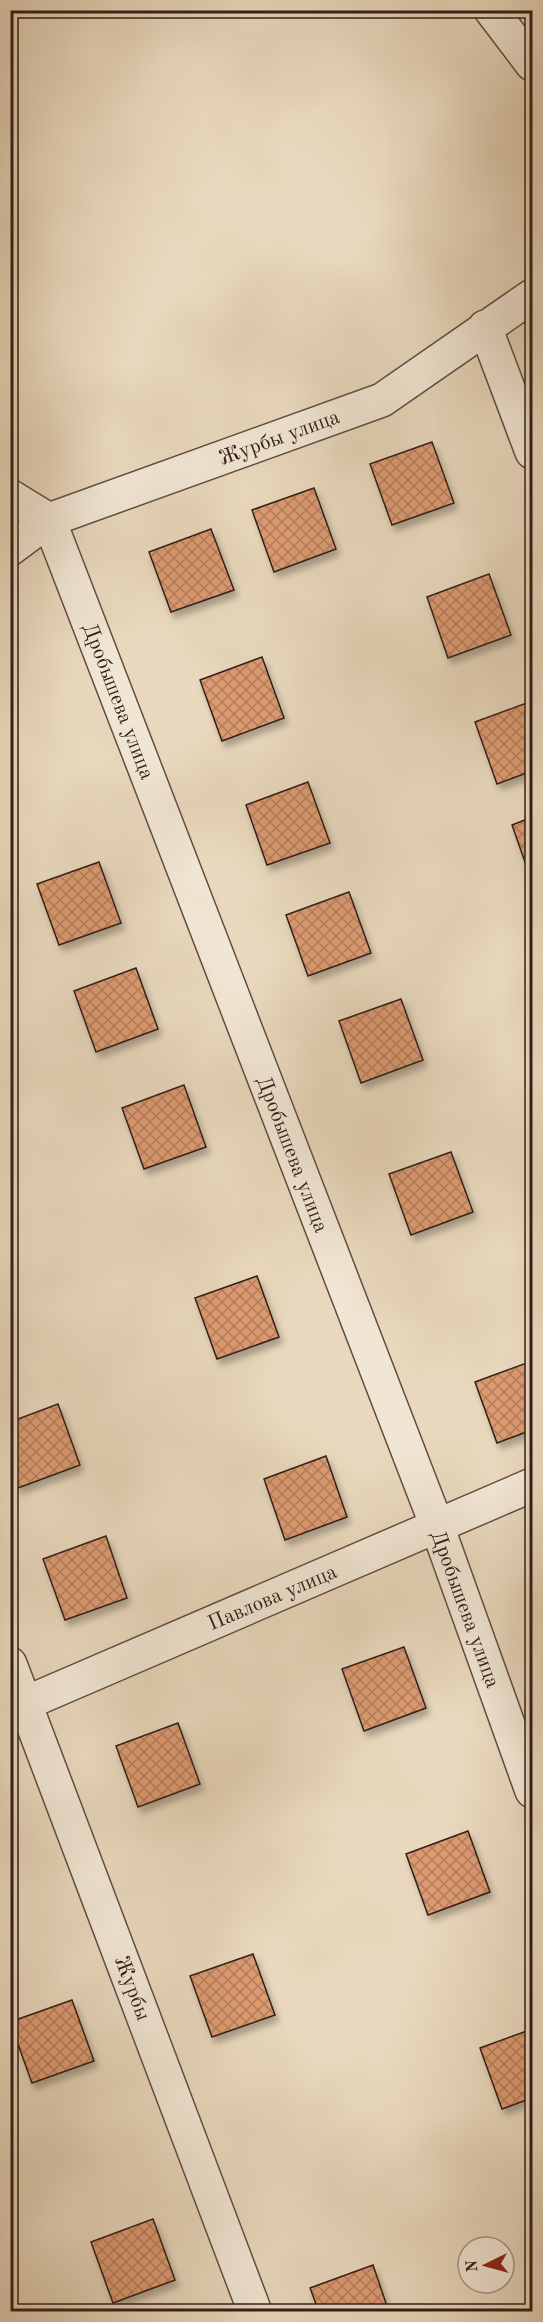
<svg xmlns="http://www.w3.org/2000/svg" width="543" height="2322" font-family="'Old Standard TT',serif">
<style>
.building{fill:url(#building-cross-hatch);stroke:#321f16;stroke-width:1.5;filter:url(#shadow)}
.lines{fill:none;stroke-linecap:round;stroke-linejoin:round}
.minor-casing{stroke:#604d40;stroke-width:36}
.minor{stroke:#f1e6d4;stroke-width:33}
.labels{text-anchor:middle;stroke-width:4.5;stroke-linejoin:round;paint-order:stroke}
.street-label{font-size:21px;fill:#321f16;stroke:#f1e6d4}
</style>
<defs>
<pattern id="building-cross-hatch" width="8" height="8" patternUnits="userSpaceOnUse" patternTransform="scale(1.5)"><rect width="8" height="8" fill="#dc9a71"/><path d="M0 0l8 8M0 8l8-8" fill="none" stroke="#b37d5c"/></pattern>
<filter id="shadow"><feDropShadow dx="3.5" dy="6" stdDeviation="3" flood-color="#0004"/></filter>
</defs>
<rect width="100%" height="100%" fill="#e9d8bd"/>
<filter id="stains"><feTurbulence type="fractalNoise" baseFrequency=".00333" numOctaves="4"/><feColorMatrix values="0 0 0 0 .2 0 0 0 0 .09 0 0 0 0 .02 0 0 0 .5 -.17"/></filter>
<radialGradient id="worn" r=".72"><stop offset=".6" stop-color="#630" stop-opacity="0"/><stop offset="1" stop-color="#630" stop-opacity=".3"/></radialGradient>
<path class="building" d="M432 442 454 503 392 525 370 464Z
M314 488 336 549 274 572 252 510Z
M211 529 234 590 171 612 149 552Z
M489 574 511 635 448 658 427 597Z
M262 657 284 718 222 741 200 680Z
M532 701V771L497 784 475 722Z
M308 782 330 843 267 865 246 805Z
M532 817V882L512 825Z
M99 862 121 923 59 945 37 884Z
M349 892 371 953 308 976 286 915Z
M136 968 158 1029 96 1052 74 991Z
M401 999 423 1060 361 1083 339 1021Z
M184 1085 206 1147 144 1169 122 1108Z
M451 1152 473 1212 411 1235 389 1174Z
M257 1276 279 1337 217 1359 195 1298Z
M532 1361V1430L497 1443 475 1382Z
M58 1404 80 1465 18 1488 10 1467V1422Z
M326 1456 347 1517 285 1540 264 1479Z
M106 1536 127 1598 65 1620 43 1559Z
M404 1647 426 1708 364 1731 342 1669Z
M178 1723 200 1784 138 1807 116 1746Z
M468 1831 490 1892 428 1915 406 1854Z
M253 1954 275 2015 212 2037 190 1976Z
M72 2000 94 2061 32 2083 10 2022Z
M532 2029V2098L502 2109 480 2048Z
M153 2219 175 2280 113 2303 91 2242Z
M373 2265 389 2312H319L310 2288Z"/>
<g class="lines">
<defs>
<path id="minor" d="M491 10 532 64
M485 327 532 452
M10 496 49 520
M49 520 437 1526 532 1791
M10 549 49 520 382 400 532 296
M10 1664 255 2312
M10 1706 26 1703 532 1485"/>
</defs>
<use href="#minor" class="minor-casing"/>
<use href="#minor" class="minor"/>
</g>
<g class="labels">
<g class="street-label">
<text transform="translate(279 437) rotate(-20)" y="7">Журбы улица</text>
<text transform="translate(119 701) rotate(69)" y="7">Дробышева улица</text>
<text transform="translate(293 1154) rotate(69)" y="7">Дробышева улица</text>
<text transform="translate(272 1597) rotate(-23)" y="7">Павлова улица</text>
<text transform="translate(466 1609) rotate(70)" y="7">Дробышева улица</text>
<text transform="translate(133 1988) rotate(69)" y="7">Журбы</text>
</g>
</g>
<rect width="543" height="2322" fill="none" stroke="#e9d8bd" stroke-width="36"/>
<rect x="12" y="12" width="519" height="2298" fill="none" stroke="#321f16" stroke-width="3"/>
<rect x="18" y="18" width="507" height="2286" fill="none" stroke="#321f16" stroke-width="1.5"/>
<g transform="translate(486 2265) rotate(265)"><circle r="28" fill="#f1e6d4" stroke="#a59688" stroke-width="1.5"/>
<path d="M0-4.5L10 22L0 15L-10 22Z" fill="#8f2418"/>
<text y="-9" font-size="16" font-weight="bold" text-anchor="middle" fill="#321f16">N</text>
</g>
<rect width="100%" height="100%" filter="url(#stains)"/>
<rect width="100%" height="100%" fill="url(#worn)"/>
</svg>
